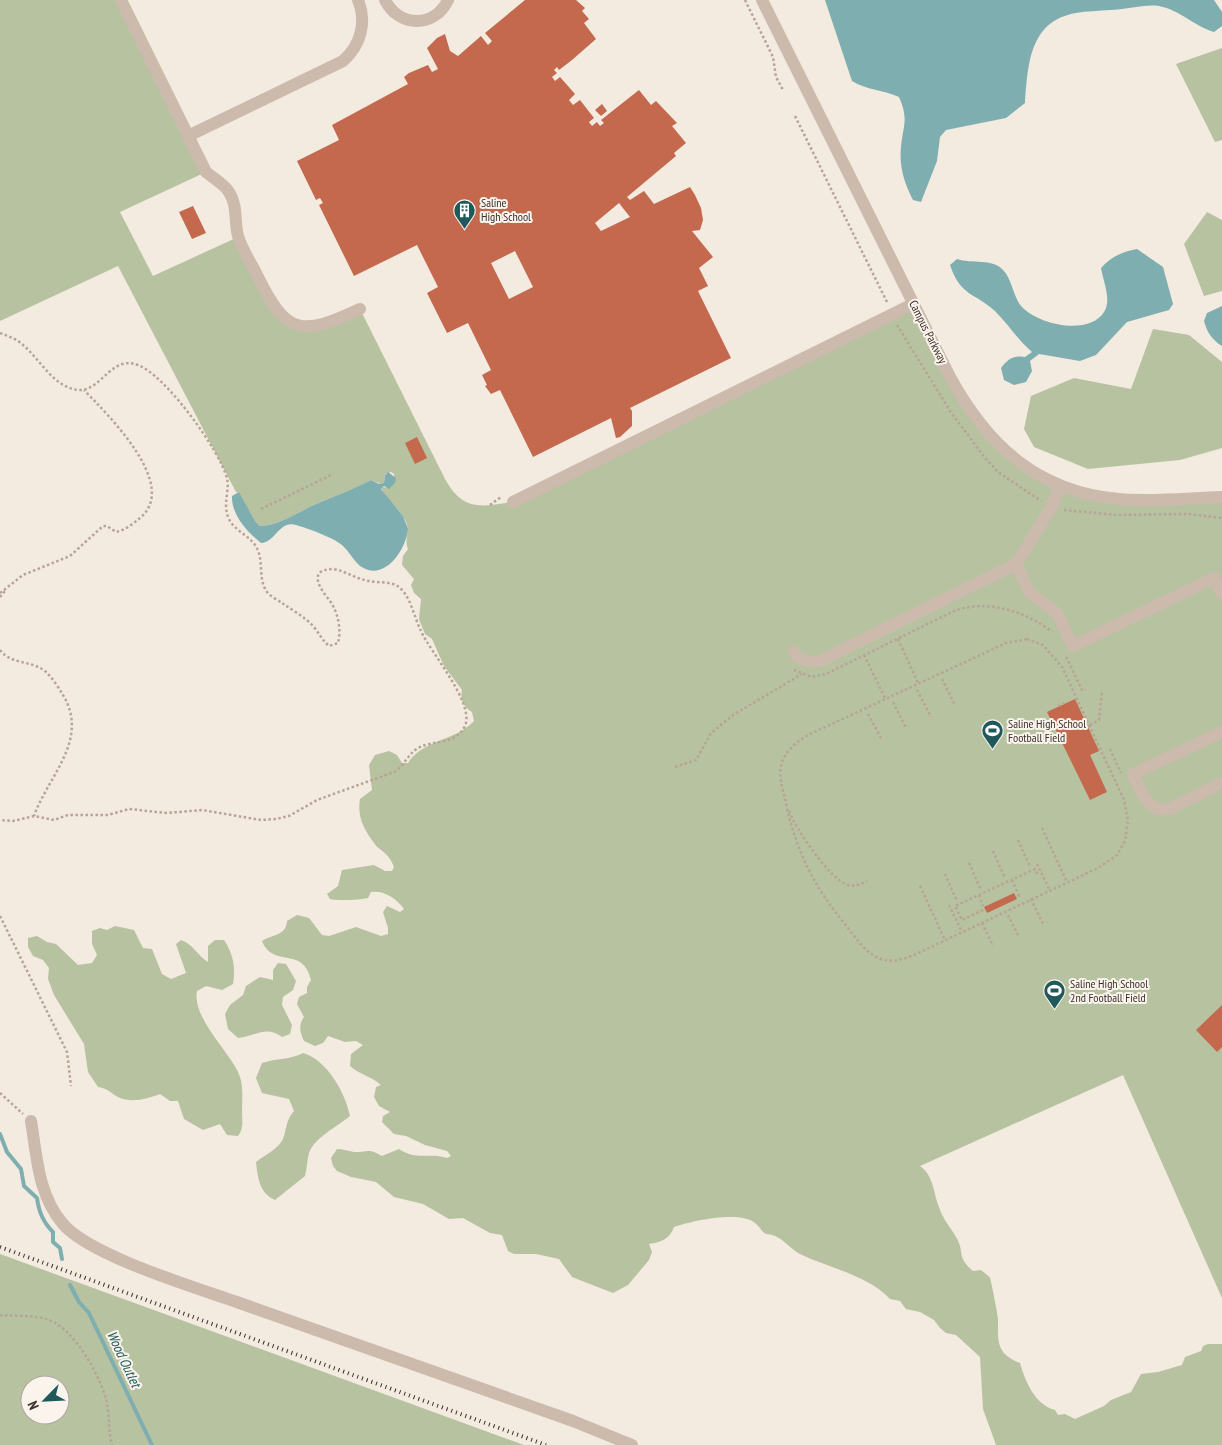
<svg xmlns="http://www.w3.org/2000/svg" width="1222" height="1445" font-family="'PT Sans Narrow',sans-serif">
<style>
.green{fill:#b7c2a0;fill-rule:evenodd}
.water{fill:#7faeb0}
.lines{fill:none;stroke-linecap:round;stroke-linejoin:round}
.stream{stroke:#7faeb0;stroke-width:4}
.building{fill:#c4694d;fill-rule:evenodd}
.path{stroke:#b7a496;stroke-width:2.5;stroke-dasharray:2.5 2.5;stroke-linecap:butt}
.minor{stroke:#ccbaac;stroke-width:12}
.rail{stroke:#3a2f2b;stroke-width:4;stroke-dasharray:1 4;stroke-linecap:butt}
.labels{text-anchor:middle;stroke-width:4;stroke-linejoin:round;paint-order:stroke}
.poi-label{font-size:12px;fill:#3a2f2b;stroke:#faf4ed;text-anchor:start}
.street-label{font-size:12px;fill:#3a2f2b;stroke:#faf4ed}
.water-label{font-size:14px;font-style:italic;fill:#20585b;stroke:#faf4ed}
</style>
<rect width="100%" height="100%" fill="#f3eae0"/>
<path class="green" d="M0 0H121L206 172 120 212 153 276 238 237 270 302 301 325 360 309 445 479C463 511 479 507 513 502L913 304 949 375 1009 455 1092 494 1222 497V1298L1123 1075 920 1166C934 1176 933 1192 939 1207 942 1218 951 1228 956 1237 965 1251 956 1257 973 1271L981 1270C983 1272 988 1275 990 1278 991 1280 998 1316 998 1319 998 1342 996 1353 1020 1363 1025 1381 1035 1405 1055 1410L1058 1415 1065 1414 1075 1419 1104 1406 1111 1400 1131 1392 1141 1374 1158 1372 1182 1365 1185 1357 1201 1351 1203 1346 1208 1344H1222V1445H996L983 1409 980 1357 956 1335 946 1333 940 1328 934 1320 920 1312 906 1309 900 1301 890 1299C869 1276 830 1268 802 1255 789 1249 781 1234 766 1234 761 1231 760 1227 755 1223 741 1210 690 1221 674 1227 670 1239 661 1242 649 1244L652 1252 649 1260 628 1285 613 1293 572 1277 559 1259 536 1254H514L508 1251 502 1235 490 1233 463 1218 449 1219 423 1204 394 1197 376 1182 351 1177 337 1171 333 1166 331 1158 337 1149C343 1149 347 1151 354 1152 367 1153 367 1147 382 1156L399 1149C416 1161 431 1152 447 1158L451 1156 447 1151 425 1145 406 1136 394 1134 382 1122 383 1116 390 1112 379 1106 374 1097 376 1087 381 1085C371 1076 360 1075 350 1066L351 1054 363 1045 356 1041 345 1042 328 1036 323 1043 315 1046 304 1041C300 1033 298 1025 304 1017L297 1004 299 997 307 993V987L311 980C303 945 273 969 262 941 273 934 286 936 287 921L297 915 309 918 322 935 329 936 356 927 381 936 388 934V928L383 912 387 906 400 912 404 909C396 898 384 890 371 892L368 898C360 900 337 901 330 899L327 894 338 886 342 870 374 865 385 871H392L394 867C388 851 380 852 374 843 364 829 357 817 360 799L372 790 369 765 375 755 389 751 397 755 402 763H408C423 739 456 741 474 721L472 712C463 706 460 700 462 690L444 666 432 639 425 634 419 619 421 599 414 593 411 585 414 579 402 565 403 556 408 549C404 540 410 532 406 522 401 509 386 501 381 487L389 488 395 482 394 474 391 472 385 474 384 483 381 484 371 480C353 490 333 496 314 505 298 512 278 526 260 526L255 521 239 493 236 492 118 266 0 321Z
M1222 48V140L1215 142 1176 64Z
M1207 212 1222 220V291L1204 296 1184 244Z
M1153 329 1189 335 1222 362V448L1180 460 1088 469 1034 447 1024 429 1031 396 1074 378 1131 389Z
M115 926 134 930 143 948 152 949 162 974 171 979 186 973 176 944 181 940C193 944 197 955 208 962V946L215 940H224C233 953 236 968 233 984L222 990 206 986 197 991C192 1017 227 1049 238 1072 244 1084 242 1098 242 1111 242 1121 244 1128 238 1136L227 1135 220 1124 203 1130 184 1119 178 1101H170L160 1094C147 1099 130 1104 116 1096 109 1091 106 1088 98 1087L88 1072 84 1044 54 995 48 979 49 968 43 960 33 956 28 947V938L37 936 47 942 56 944 78 965 92 963 97 955 92 944V931L100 928 107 930Z
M278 963 286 964 296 981 293 990 283 997 282 1005 292 1025 290 1034 282 1037C266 1025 256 1036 238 1038L228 1029 225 1014 230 1005 243 995 246 986 260 977 273 980V970Z
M303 1053C327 1060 345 1092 350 1116 338 1126 314 1138 309 1153 307 1160 307 1168 305 1176L275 1200C259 1193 258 1178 256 1162 265 1155 276 1150 282 1141 287 1132 284 1123 294 1111L289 1099 262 1093 256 1078 262 1063C277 1058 290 1060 303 1053Z
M0 1254 524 1445H0ZM30 1385H60V1415H30Z"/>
<path class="water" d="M825 0H1214L1222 12V26L1214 32C1194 26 1180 10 1159 6 1144 4 1125 10 1110 10 1099 11 1087 11 1076 13 1029 21 1028 65 1025 103L1006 118 946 130 940 137 937 161 921 202 913 200C904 183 899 166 901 147 903 125 909 120 899 97 884 90 866 90 852 81Z
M1137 249 1163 267 1173 304 1169 310 1127 322 1096 355 1080 361 1039 354 1030 361 1032 371 1026 382 1014 385 1004 380 1001 368C1008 359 1014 355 1025 357L1032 352C1018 340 1008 324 995 311 974 292 961 297 950 265L957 259C971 264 993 258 1003 270 1012 279 1013 297 1022 307 1039 325 1089 336 1104 312 1112 300 1103 281 1101 268 1112 256 1122 252 1137 249Z
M1222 306V346C1212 340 1207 332 1204 321L1207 313Z
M388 472 396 478 395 483 389 489 384 486 381 489 403 516 408 529C406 550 384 583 360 566 353 560 349 551 342 545 334 538 307 528 296 525 279 520 276 542 261 543 247 532 231 514 232 496L239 492 255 521 260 526C278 526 298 512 314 505 334 496 352 490 371 480L379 484 384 483 385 475Z"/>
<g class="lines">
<path class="stream" d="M0 1134 7 1152 21 1169 24 1186 37 1198C39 1212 43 1222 53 1232V1242L60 1248 62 1259
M70 1285 79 1302 89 1313 152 1445"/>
</g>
<path class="building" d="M525 0H576L585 8 582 11 589 19 584 23 596 39 572 60 559 70 557 67 554 70 557 73 552 77 555 81 560 77 575 94 569 100 573 105 580 100 594 118 589 122 592 126 597 122 600 126 604 123 601 120 639 90 651 105 656 101 677 123 672 126 686 143 674 153 676 156 627 197 630 200 644 191 654 204 690 187 695 195 701 208 703 220 700 230 692 231 713 257 699 268 708 286 698 291 731 358 630 408 632 411V426L620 437 616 438 611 418 533 457 500 390 491 394 485 386 487 385 482 375 491 370 468 323 447 333 427 293 438 287 417 245 354 276 319 205 323 203 320 198 316 200 297 161 339 140 332 125 408 84 404 77 409 73 428 65 432 72 438 69 427 48 437 38 445 34 450 51 458 56 481 36 488 45 492 41 485 33ZM619 203 630 217 601 231 595 223ZM515 251 533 287 509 299 491 263Z
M602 104 607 111 601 116 595 110Z
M193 206 206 233 192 239 179 212Z
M417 437 427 458 415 464 405 443Z
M1075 699 1099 751 1090 755 1107 792 1090 800 1047 712Z
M1014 893 1017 899 987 913 984 907Z
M1222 1005V1047L1217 1052 1196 1030Z"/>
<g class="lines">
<path class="path" d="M745 0 773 57 776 77 783 90
M795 116 887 302
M897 325 950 411 985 458 998 472 1041 501
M0 333C8 336 17 339 23 345 40 359 53 387 78 390 103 392 112 349 144 368 171 384 218 448 227 478 230 492 222 504 229 519 234 530 248 535 255 545 265 559 257 578 267 592 271 597 278 600 282 603 292 610 305 617 313 626 319 633 322 640 329 646L338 643C341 632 339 618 334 608 330 598 313 585 319 573 323 570 328 569 333 569 346 571 356 579 369 581 378 583 391 581 399 587 411 597 414 617 421 631 430 652 475 703 465 726 456 745 433 740 418 748 408 754 404 766 394 772L317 800 289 816 276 819 261 820 202 810 167 813 129 809 108 815H68L54 820 34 816 13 821 0 820
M490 505 501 497
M261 509 333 474
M1064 510 1117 515 1188 514 1222 518
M0 593 23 575 70 556 103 526H107L116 532C125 530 133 524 140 518 180 485 108 415 84 390
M0 597 5 591
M898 639 918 683
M1027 639 1043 645 1062 667 1124 800 1128 821 1125 841 1117 855 1098 868 914 955C903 959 893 963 881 959 867 954 857 940 848 928 814 887 796 852 785 799 782 787 778 774 782 762 787 749 798 741 808 735L1006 643Z
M0 650C11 665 31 660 45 671 52 677 58 687 63 695 90 740 48 776 34 816
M864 655 885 698
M1066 657 1082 690H1086
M794 670 812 677 826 674 952 612C984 598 1026 611 1052 632
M942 679 955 705
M917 690 931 717
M893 702 906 728
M1058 706 1064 703
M868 714 882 740
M1090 725 1099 720 1102 692
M1110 749 1121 773
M675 767 696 760 711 733 733 715 802 674
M789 811C795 828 831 881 848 885 855 887 861 884 867 881
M1042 828 1067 882
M1018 840 1030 867
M993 851 1005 878
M969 863 981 890
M1037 864 1050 891
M945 874 957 901
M1012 880 1019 896 1016 897
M920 886 945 940
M979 895 983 906
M1031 899 1043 924
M949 905 962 932
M983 910 962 920 955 906 1035 869 1038 875
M1008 915 1018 935
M0 916 67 1052 71 1086
M982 923 993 946
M0 1093 23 1114
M0 1315C15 1316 31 1315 46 1319 73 1326 99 1374 106 1399 110 1414 108 1430 112 1445"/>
<path class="minor" d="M121 0 206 172C213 178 224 184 229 192 238 206 234 221 238 236 242 250 252 264 258 277 287 336 302 336 360 309
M385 0C399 28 435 28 448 0
M762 0 949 375C987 445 1037 492 1119 499 1153 502 1188 498 1222 497
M188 136 343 61C361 45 367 22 358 0
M513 502 913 304
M1016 564 1052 506 1060 485
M794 652 797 657 810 662 820 661 1016 564 1030 593 1057 613 1073 646 1214 578 1222 594
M1222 732 1133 774C1141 791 1148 815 1171 808L1222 783
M31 1121C37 1157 38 1195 63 1224 91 1257 204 1290 248 1306 357 1344 465 1383 573 1421L632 1445"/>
<path class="rail" d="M0 1247 546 1445"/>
</g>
<defs>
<symbol id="building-pin" viewBox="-11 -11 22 30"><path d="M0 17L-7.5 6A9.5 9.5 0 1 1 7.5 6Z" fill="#20585b" stroke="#faf4ed"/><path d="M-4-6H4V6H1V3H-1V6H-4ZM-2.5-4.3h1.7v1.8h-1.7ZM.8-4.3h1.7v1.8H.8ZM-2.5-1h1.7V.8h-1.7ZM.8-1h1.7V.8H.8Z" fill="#fff"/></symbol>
<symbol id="stadium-pin" viewBox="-11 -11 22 30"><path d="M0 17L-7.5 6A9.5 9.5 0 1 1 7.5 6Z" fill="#20585b" stroke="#faf4ed"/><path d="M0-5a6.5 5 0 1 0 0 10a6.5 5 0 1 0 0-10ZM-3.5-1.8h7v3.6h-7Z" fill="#fff"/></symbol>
</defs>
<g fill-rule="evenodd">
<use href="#building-pin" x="452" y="198" width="25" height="34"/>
<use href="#stadium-pin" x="980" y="718" width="25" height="34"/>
<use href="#stadium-pin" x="1042" y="978" width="25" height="34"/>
</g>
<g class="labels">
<g class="poi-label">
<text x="481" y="207">Saline<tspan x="481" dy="14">High School</tspan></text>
<text x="1008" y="728">Saline High School<tspan x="1008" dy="14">Football Field</tspan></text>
<text x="1070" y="988">Saline High School<tspan x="1070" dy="14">2nd Football Field</tspan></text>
</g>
<g class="street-label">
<text transform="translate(928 332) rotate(63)" y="4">Campus Parkway</text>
</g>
<g class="water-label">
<text transform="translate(124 1359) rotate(65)" y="5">Wood Outlet</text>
</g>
</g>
<g transform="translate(45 1400) rotate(246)"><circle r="24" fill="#faf4ed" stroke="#ada59f"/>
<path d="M0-4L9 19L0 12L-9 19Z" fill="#20585b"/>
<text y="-8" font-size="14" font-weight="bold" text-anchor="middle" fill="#3a2f2b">N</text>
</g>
</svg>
